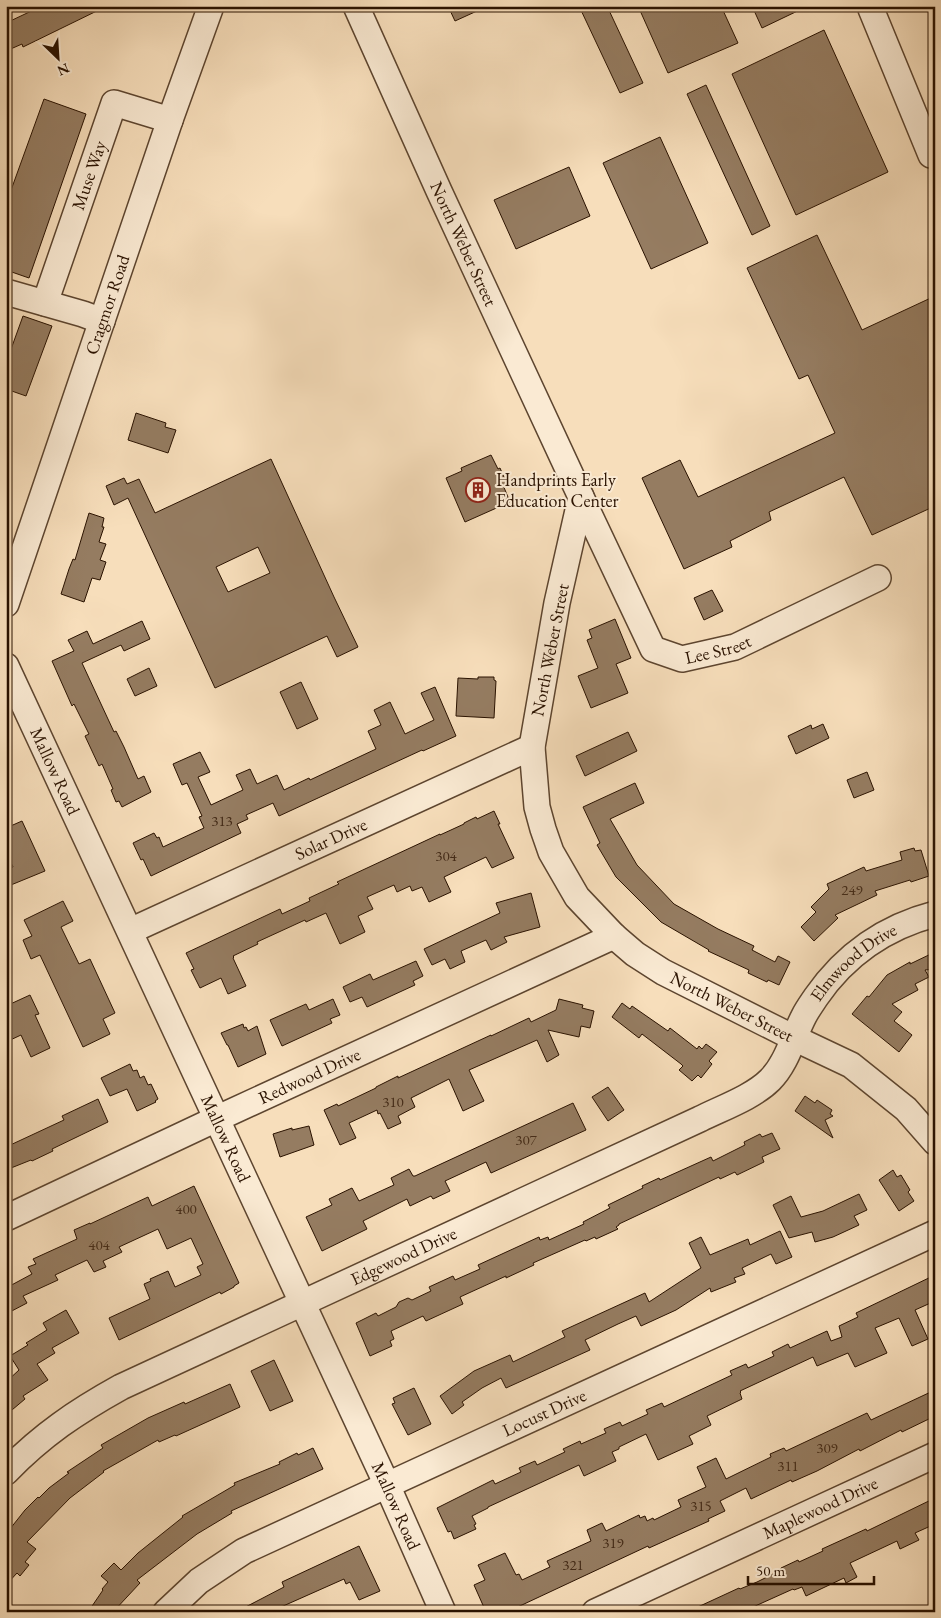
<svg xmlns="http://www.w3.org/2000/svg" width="941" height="1618" font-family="'EB Garamond',serif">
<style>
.building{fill:#957c61;stroke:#2a1200;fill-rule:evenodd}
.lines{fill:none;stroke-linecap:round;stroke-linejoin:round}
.minor-casing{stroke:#5d452f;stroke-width:28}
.minor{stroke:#faead3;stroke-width:25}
.labels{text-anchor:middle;stroke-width:4;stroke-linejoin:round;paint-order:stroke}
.number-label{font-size:15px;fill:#452c18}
.street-label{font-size:18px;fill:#2a1200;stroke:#faead3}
.poi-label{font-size:18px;fill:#2a1200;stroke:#faead3;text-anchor:start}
</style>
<rect width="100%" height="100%" fill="#f7debb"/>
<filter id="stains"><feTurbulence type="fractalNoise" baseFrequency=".004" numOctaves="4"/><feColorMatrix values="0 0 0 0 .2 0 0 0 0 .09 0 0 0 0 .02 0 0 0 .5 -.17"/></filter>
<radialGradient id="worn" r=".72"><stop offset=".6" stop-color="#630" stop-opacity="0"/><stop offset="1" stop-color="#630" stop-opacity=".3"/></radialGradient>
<path class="building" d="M42 6H107L23 47 22 44 6 51V23Z
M448 6H488L455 21Z
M579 6H607L643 83 620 93Z
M638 6H721L738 43 668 73Z
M752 6H808L762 28Z
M824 30 888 172 796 215 732 74Z
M706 85 770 226 752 235 687 94Z
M44 99 86 114 29 278 6 270V204Z
M660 137 708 243 651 269 603 163Z
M569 167 590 216 516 249 494 200Z
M817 235 862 330 935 296V506L872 535 844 477 769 512 771 520 730 541 732 547 684 569 642 478 680 460 698 497 835 433 808 375 799 379 747 268Z
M23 316 52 326 26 396 6 389V363Z
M136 413 166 423 165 427 176 430 168 453 128 440Z
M491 455 498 469 500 468 507 484 503 485 510 502 465 522 446 478 462 471 461 468Z
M271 459 334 597 358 647 337 657 327 636 215 688 128 498 114 505 106 486 124 478 127 484 139 479 155 513ZM258 547 270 573 228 592 216 567Z
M89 513 104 518 102 527H104L99 542 106 544 100 560 106 562 100 580 92 578 84 602 61 594 69 569 73 559 75 560Z
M712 590 723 611 704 620 694 598Z
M615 619 631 658 616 664 628 693 591 708 578 676 598 668 587 640 592 638 589 630Z
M142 621 150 639 124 651 121 645 82 663 114 732 116 731 124 747 138 779 144 776 151 792 122 807 119 801 116 802 111 790 113 789 102 764 99 766 85 736 89 734 74 704 72 706 52 661 74 651 68 640 87 631 93 644Z
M149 668 157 686 135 696 127 679Z
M478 677H494V680L496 681 494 718 456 716 458 678 478 679Z
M301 682 318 719 297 729 280 692Z
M435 687 456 736 423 751 422 750 279 816 273 803 246 815 248 819 237 824 241 833 151 876 143 859 141 860 133 843 154 833 157 838 159 837 163 847 204 828 199 817 202 816 187 783 182 785 173 764 200 752 210 772 198 777 211 805 243 790 236 775 250 769 257 784 277 775 284 790 309 778 310 780 376 749 368 731 381 725 374 710 390 702 405 734 434 720 421 693Z
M823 724 829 738 796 754 788 736 811 725 812 729Z
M628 732 637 751 585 776 576 756Z
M867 772 874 790 854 798 847 780Z
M635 783 644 803 610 819 637 865 674 904 718 929 754 946 752 950 775 962 778 956 790 962 779 985 768 980 767 982 748 973 749 970 708 951 709 950 661 922 616 877 597 845 600 843 583 807Z
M494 811 500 824H498L514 858 492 868 486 857 444 877 451 892 429 902 422 887 412 891 410 886 397 892 394 885 367 897 373 909 358 916 365 932 340 944 326 913 306 922 305 920 257 942 258 944 233 956 234 957 233 958 246 986 228 994 221 978 200 988 191 970 194 969 186 953 280 909 282 914 310 901 309 898 339 884 337 882 440 834V835L464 824V823L476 817 477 819Z
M22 821 45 871 6 887V870L13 867 6 852V828Z
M914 848 915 851 921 850 929 876 911 882 910 880 875 891 877 895 835 915 838 918 814 941 801 927 816 912 811 907 829 889 827 884 864 867 866 871 902 860 900 852Z
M531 893 540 927 504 937 507 942 491 950 486 940 461 951 465 962 450 969 445 959 432 965 424 949 500 913 496 903Z
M63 901 73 921 61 927 79 964 90 959 115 1013 103 1019 110 1034 83 1047 40 955 31 959 23 940 32 936 24 920Z
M935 952V969L925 970 929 977 915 984 918 990 892 1004 902 1012 894 1021 912 1035 899 1052 852 1014 867 996 869 997 887 975 910 962V964Z
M416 961 423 976 413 981 415 985 367 1007 362 997 350 1002 343 987 370 974 373 980Z
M30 995 39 1014 35 1015 50 1048 31 1057 21 1035 6 1042V1006Z
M333 999 340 1015 330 1019 332 1023 282 1046 270 1020 306 1004 309 1010Z
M559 999 583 1005 582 1008 594 1011 590 1028 581 1026 579 1037 548 1030 559 1055 547 1062 537 1040 469 1070 484 1101 463 1111 449 1079 411 1098 415 1107 398 1116 401 1123 388 1129 380 1113 378 1114 377 1110 349 1123 356 1138 340 1145 324 1110 337 1104 338 1106 376 1088V1087L398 1076V1078L491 1035V1036L529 1018 531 1022 556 1010Z
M622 1003 630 1009 632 1006 668 1031 670 1028 697 1049 699 1046 702 1049 706 1044 717 1052 709 1061 712 1064 701 1078 698 1075 692 1081 679 1070 683 1066 681 1064 642 1034 639 1038 612 1017Z
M243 1024 244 1028 246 1027 248 1031 257 1026 266 1054 238 1067 228 1045H227L221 1033Z
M130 1064 133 1071 137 1070 140 1078 144 1076 148 1085 151 1084 158 1099 155 1101 156 1102 137 1111 127 1089 110 1096 101 1078Z
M608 1087 624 1110 608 1121 592 1097Z
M805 1096 815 1103 817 1100 832 1110 830 1114 833 1116 825 1120 833 1138 795 1111Z
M98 1099 108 1122 52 1149 53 1151 32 1161 31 1160 6 1170V1147L64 1120 62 1116Z
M573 1103 586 1130 491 1173 486 1162 445 1181 450 1191 433 1199 431 1196 410 1206 407 1199 363 1221 367 1229 322 1251 306 1217 332 1205 329 1199 352 1188 359 1201 394 1185 391 1178 409 1169 413 1176H415Z
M309 1126 314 1145 280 1157 273 1134 292 1128V1130Z
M772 1133 780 1149 762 1157 764 1162 737 1175 735 1172 720 1179 719 1177 619 1224V1225L616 1227 618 1229 596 1239 595 1237 586 1241 585 1240 533 1263 534 1265 506 1278V1276L460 1297 463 1304 426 1321 423 1316 391 1331 394 1339 390 1341 392 1346 370 1356 356 1323 376 1313 378 1316 396 1307 399 1302 408 1298 412 1300 431 1291 429 1287 453 1276 455 1280 480 1269 478 1265 539 1237 540 1240 548 1237 549 1240 584 1224 583 1222 610 1208 608 1205 643 1188 642 1186 659 1178 660 1180 711 1157 713 1161 745 1145 744 1142 760 1134 762 1137Z
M893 1170 897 1177 901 1175 910 1190 908 1192 914 1201 899 1211 879 1180Z
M194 1186 239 1283 234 1286V1287L221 1294 220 1292 119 1340 109 1318 150 1299 144 1284 151 1281 150 1279 168 1271 175 1287 201 1275 197 1267 203 1264 191 1238 167 1249 158 1229 119 1247 122 1252 103 1261 106 1267 94 1272 87 1260 55 1275 58 1280 23 1296 27 1303 6 1314V1288L32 1274 28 1267 36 1264 33 1259 77 1239 74 1230 90 1223V1224L148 1197 152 1206Z
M859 1194 867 1210 854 1216 859 1225 833 1237 815 1242 812 1232 789 1238 773 1205 791 1196 801 1217 823 1211Z
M780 1231 792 1257 776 1264 771 1254 742 1268 745 1274 734 1278 736 1282 711 1292 710 1288 676 1310 641 1326 636 1316 618 1324 585 1340 590 1350 506 1388 501 1378 482 1388 462 1402 464 1405 452 1414 440 1396 474 1371 510 1355 513 1362 565 1337 562 1331 645 1293 649 1302 701 1268 689 1243 701 1237 710 1255 748 1239 750 1245Z
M935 1275V1301L915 1310 928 1339 912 1346 899 1318 875 1328 887 1353 855 1367 848 1353 817 1366 813 1357 740 1391 741 1392 740 1393 742 1399 707 1416 711 1425 689 1436 693 1444 658 1460 646 1434 619 1447V1449L612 1452 616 1461 584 1476 579 1465 488 1507V1508L472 1516 476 1524 474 1525 476 1529 454 1539 451 1531 448 1532 437 1508 493 1480 495 1484 521 1472 519 1468 535 1461 537 1465 565 1452 563 1449 580 1441 581 1444 606 1433 604 1429 620 1422 622 1426 648 1414 646 1410 662 1403 664 1407 732 1375 730 1371 746 1364 748 1368 774 1356 772 1352 788 1344 790 1348 827 1331 831 1341 842 1337 839 1326 858 1317 856 1313Z
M66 1310 79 1333 52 1348 55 1353 37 1364 48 1380 23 1396 25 1399 6 1415V1382L19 1370 10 1356 28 1345 26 1343 47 1330 43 1323Z
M274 1360 293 1401 270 1411 251 1371Z
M230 1384 240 1407 176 1436 175 1435 159 1442 158 1440 103 1471 104 1472 70 1498 27 1542 36 1549 25 1562 29 1565 20 1576 17 1573 6 1585V1534L25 1510 38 1497 39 1498 49 1488 69 1473 67 1472 103 1448 101 1445 148 1418 184 1402 185 1404Z
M414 1388 431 1424 408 1435 392 1404 395 1403 393 1398Z
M935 1390V1416L902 1432 901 1430 860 1451 859 1449 817 1471 792 1482 791 1480 751 1499 746 1488 720 1501 725 1511 708 1519 709 1521 649 1548 648 1546 507 1612H486L474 1585 485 1580 478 1565 505 1553 516 1575 519 1574 522 1580 550 1567 547 1561 591 1541 587 1530 602 1523 606 1531 639 1515 640 1518 645 1516 647 1521 653 1518 654 1520 681 1507 678 1500 706 1487 697 1467 716 1458 726 1479 771 1457 770 1454 784 1448 786 1451 867 1413 871 1420Z
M313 1448 323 1469 231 1511 232 1513 197 1534 137 1580 140 1583 113 1612H88L103 1590 102 1589 108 1582 101 1576 114 1563 121 1570 138 1553 183 1517 182 1516 235 1485 234 1483 280 1464 279 1462 297 1453 298 1455Z
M935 1498V1524L915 1533 919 1540 900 1549 897 1541 850 1563 857 1577 846 1583 844 1578 806 1596 802 1587 794 1590 793 1589 742 1612H687L739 1588 740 1589 757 1582 781 1570V1568L798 1560 799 1562 823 1551 822 1549 866 1529 867 1531Z
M359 1546 380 1591 359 1600 350 1582 346 1584 344 1579 281 1607 283 1612H236L284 1587 282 1582Z"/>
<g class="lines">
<defs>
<g id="minor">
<path id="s1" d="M356 6 439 191 581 497 557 603 532 747 537 807 543 829 551 852 577 897 614 936 635 954 663 972 794 1038 851 1065 906 1109 935 1142"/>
<path d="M871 6V9L931 155"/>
<path d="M6 292 83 314 102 321"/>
<path id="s2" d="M45 303 114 103 170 120"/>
<path id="s3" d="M581 497 653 649 682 659 735 647 878 578"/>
<path id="s4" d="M6 604 170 120 211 6"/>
<path id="s5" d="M6 666 387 1485 443 1612"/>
<path id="s6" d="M130 931 532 747"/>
<path id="s7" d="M6 1218 229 1113 614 936"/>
<path id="s8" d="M6 1472C42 1435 76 1412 121 1387L700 1119C722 1108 753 1097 770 1080 787 1063 793 1037 804 1016 807 1010 812 1003 816 997 845 955 885 927 935 914"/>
<path id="s9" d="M166 1612 199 1581 244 1551 935 1233"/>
<path id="s10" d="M595 1612 935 1455"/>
</g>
</defs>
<use href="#minor" class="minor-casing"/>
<use href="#minor" class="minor"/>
</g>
<defs>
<symbol id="building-ring" viewBox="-11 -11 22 22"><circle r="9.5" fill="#faead3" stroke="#8f2418" stroke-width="1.5"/><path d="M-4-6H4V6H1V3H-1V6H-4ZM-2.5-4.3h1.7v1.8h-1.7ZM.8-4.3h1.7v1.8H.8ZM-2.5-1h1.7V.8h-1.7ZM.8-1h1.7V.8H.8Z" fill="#8f2418"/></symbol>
</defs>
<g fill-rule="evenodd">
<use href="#building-ring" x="464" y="476" width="28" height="28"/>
</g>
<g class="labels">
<g class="number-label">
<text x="222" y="826">313</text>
<text x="446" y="861">304</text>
<text x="852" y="895">249</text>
<text x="393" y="1107">310</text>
<text x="526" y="1145">307</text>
<text x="186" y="1214">400</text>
<text x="99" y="1250">404</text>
<text x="827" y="1453">309</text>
<text x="788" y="1471">311</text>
<text x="701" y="1511">315</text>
<text x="613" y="1548">319</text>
<text x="573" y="1570">321</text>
</g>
<g class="street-label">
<text dy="6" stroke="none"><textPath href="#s2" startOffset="135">Muse Way</textPath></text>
<text dy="6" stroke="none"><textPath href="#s1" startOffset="261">North Weber Street</textPath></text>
<text dy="6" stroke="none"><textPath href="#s4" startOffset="316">Cragmor Road</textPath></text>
<text dy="6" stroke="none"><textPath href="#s3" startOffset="236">Lee Street</textPath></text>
<text transform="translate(550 650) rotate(-79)" y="6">North Weber Street</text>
<text dy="6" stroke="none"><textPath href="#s5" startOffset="116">Mallow Road</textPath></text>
<text dy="6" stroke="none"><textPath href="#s6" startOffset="221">Solar Drive</textPath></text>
<text dy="6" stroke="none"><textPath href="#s8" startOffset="1009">Elmwood Drive</textPath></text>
<text dy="6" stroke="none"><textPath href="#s1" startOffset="1146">North Weber Street</textPath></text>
<text dy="6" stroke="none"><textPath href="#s7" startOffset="335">Redwood Drive</textPath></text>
<text dy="6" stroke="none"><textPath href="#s5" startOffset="521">Mallow Road</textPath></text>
<text dy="6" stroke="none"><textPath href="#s8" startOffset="455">Edgewood Drive</textPath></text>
<text dy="6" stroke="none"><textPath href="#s9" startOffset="430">Locust Drive</textPath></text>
<text dy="6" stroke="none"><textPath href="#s5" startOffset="926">Mallow Road</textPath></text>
<text dy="6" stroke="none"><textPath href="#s10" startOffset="248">Maplewood Drive</textPath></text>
</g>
<g class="poi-label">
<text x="496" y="486">Handprints Early<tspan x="496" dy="21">Education Center</tspan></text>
</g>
</g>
<rect width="941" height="1618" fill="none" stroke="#f7debb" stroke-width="25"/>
<rect x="8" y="8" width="926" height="1603" fill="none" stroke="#2a1200" stroke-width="2.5"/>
<rect x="12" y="12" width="916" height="1593" fill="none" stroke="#2a1200"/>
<g transform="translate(58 58) rotate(155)" stroke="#faead3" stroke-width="4" paint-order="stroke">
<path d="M0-4L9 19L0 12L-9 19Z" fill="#2a1200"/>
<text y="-8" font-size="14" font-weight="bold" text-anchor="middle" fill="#2a1200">N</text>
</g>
<path d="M748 1576v8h126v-8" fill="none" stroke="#2a1200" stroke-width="2.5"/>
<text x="756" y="1576" font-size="15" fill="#2a1200" stroke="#faead3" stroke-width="4" paint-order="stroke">50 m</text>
<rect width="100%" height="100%" filter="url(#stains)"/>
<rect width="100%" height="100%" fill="url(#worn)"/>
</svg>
